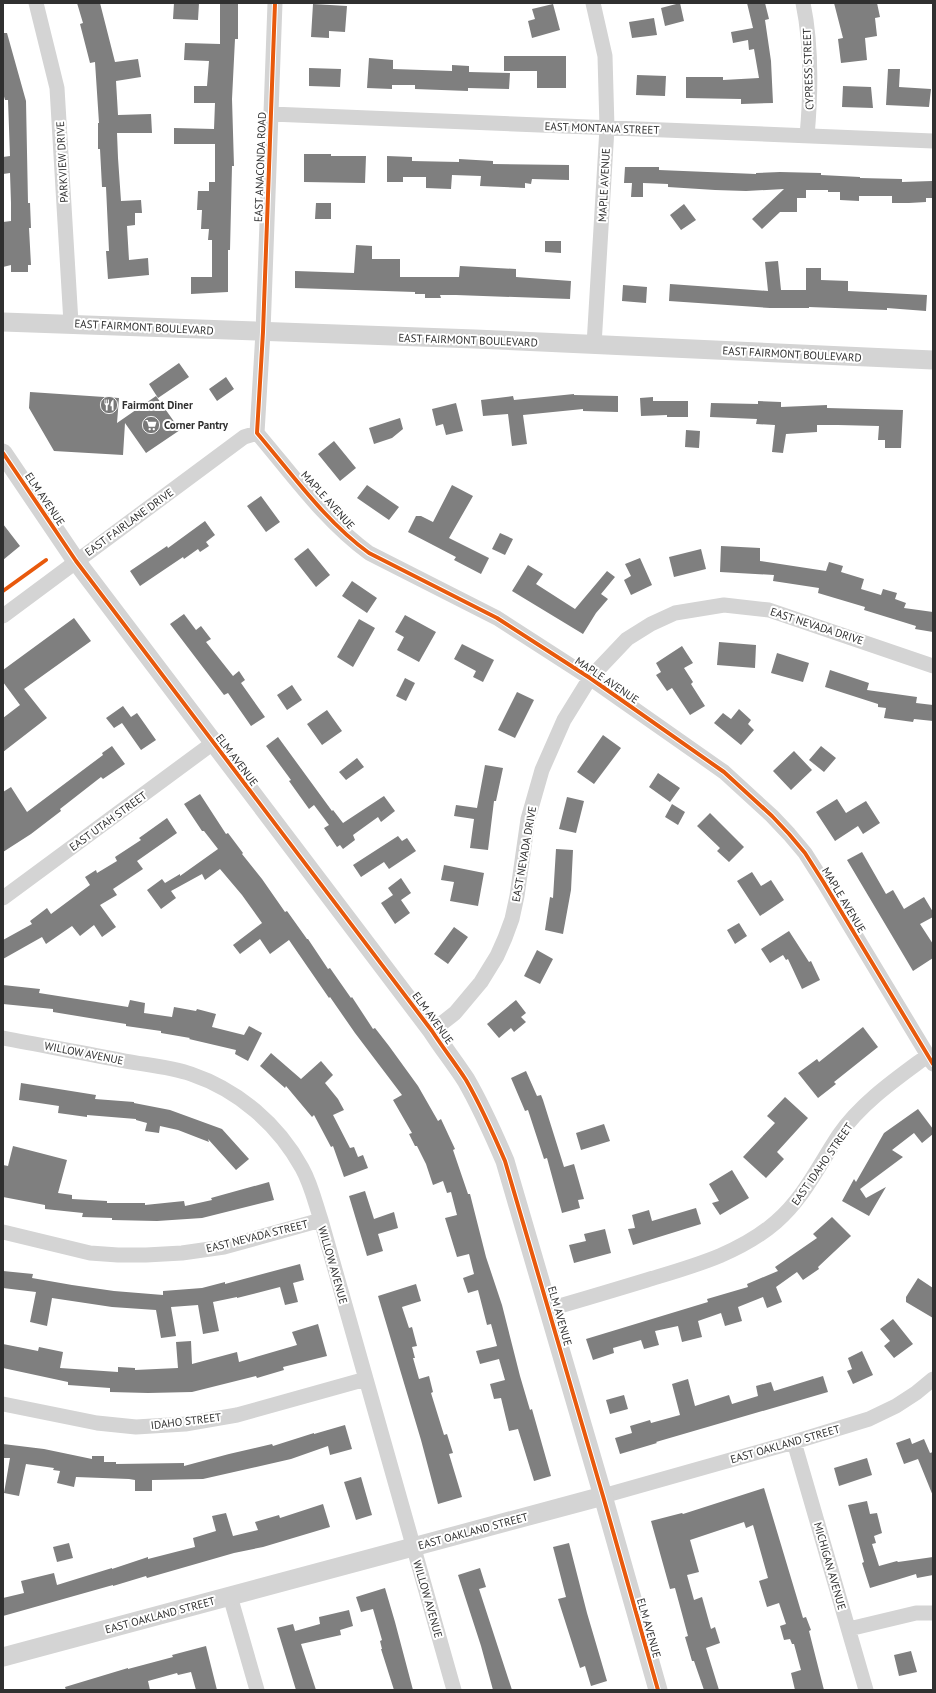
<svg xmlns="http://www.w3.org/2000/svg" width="936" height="1693" font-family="'PT Sans',sans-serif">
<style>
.building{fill:#7f7f7f}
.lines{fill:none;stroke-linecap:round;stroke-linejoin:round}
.minor{stroke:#d4d4d4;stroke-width:15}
.tertiary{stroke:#d4d4d4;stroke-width:19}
.cycleway-casing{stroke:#fff;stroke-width:6}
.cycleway{stroke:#e8590c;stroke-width:4}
.labels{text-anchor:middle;stroke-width:4;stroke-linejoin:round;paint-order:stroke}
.street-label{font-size:11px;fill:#303030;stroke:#fff}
.poi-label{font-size:11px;font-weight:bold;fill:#303030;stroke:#fff;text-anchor:start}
</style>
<rect width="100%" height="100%" fill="#fff"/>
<path class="building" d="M77 3H100L115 62 138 59 141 77 116 81 118 115 151 114 152 133H117L118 158 121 201 141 200 142 213H135V225L127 226 129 260 148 258 149 275 108 279 106 251H109L106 187H102L100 149H98V123H99L95 62 90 63 80 24 83 23Z
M174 3H199L198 20 173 19Z
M680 3 684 21 665 26 661 8Z
M747 3H765L769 19 765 20 771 61 773 103 741 104V99L686 98V77H723V80L759 78 754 49 749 50 748 40 733 43 731 32 753 28Z
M834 3H877L880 17 875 18 877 36 865 38 867 60 841 63 838 39 843 38Z
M220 4H238V39H235L232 99 234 166H232L230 250H228V292L191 294V277H212V240H208L209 229H201L202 210H197L198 191H209V182H215V144H174V128L214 129 215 103H194V86H207L209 61 184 60 185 43 220 44Z
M313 4 347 6 345 32 329 31V38L311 37Z
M553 4 560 30 532 38 528 21 535 19 532 9Z
M654 18 657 35 632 38 629 22Z
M3 33H7L26 101 28 203H30L31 228H29L31 265H28V272H11V265L3 267V222L11 221V203L10 173 3 174V157L10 156 8 100H5L3 93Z
M504 56H566V88H537V71H504Z
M369 58 393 60V69L452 71V65L469 66V72L510 73 509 89 468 88V91L415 89V85H392V89L367 88Z
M309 68 341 69 340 87 309 86Z
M888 69H900L899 87 931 89 929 107 886 105Z
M637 75 666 76 665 96 636 95Z
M843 86 871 87 873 108 842 107Z
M304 154H331V156H366L365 183 304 182Z
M387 156 412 157V161L459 162V159L493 161V164L569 165V180L532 179 531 184 525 183V188L480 186 481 176 452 175 451 189 426 188V177H403V182H387Z
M625 167H659V170L756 174V173L780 172 821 173V175L860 177V178L902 179V182L932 181V198H926V202L909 203H892V196H859V201L840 200V192H828V190H806V198H797V212H780L762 229 752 219 784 189 746 191 715 190 668 187V184L643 183V197H631L632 183H624Z
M316 203H331V219H315Z
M684 204 696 220 681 230 670 215Z
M545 241H561V253L545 252Z
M356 245 372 246V259H400V277H459L460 266 516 269V277L571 281 570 299 456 295H440L441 298H425V294H415V292L295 288V271L354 273Z
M778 261 781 290H806V268H821V280L848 281V291L927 295 926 311 887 308V310L809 307V308H770L669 301 670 284 768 291 765 262Z
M623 285 647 287 646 303 622 301Z
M179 363 189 377 158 398 149 384Z
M226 377 234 389 217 401 209 389Z
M30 392 119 398 117 423 156 396 180 430 146 453 125 423 123 455 54 451 29 408Z
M574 394V395L618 396V412L583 411V409L523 415 527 444 512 446 508 414 483 416 481 400 513 396 514 400Z
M653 397V401H688V417H667V415L641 416 640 398Z
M758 401 781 402V407L827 405V408L903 410 901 448H885V440H878L879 426 838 425H817V432L786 434 783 453 772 452 775 425 756 424 757 419 710 417 711 403 758 404Z
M456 403 463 431 446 435 443 424 436 426 432 409Z
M400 418 403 429 392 438 374 444 369 428Z
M686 430 700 431 699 448 685 447Z
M334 441 356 468 340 481 318 454Z
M367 485 399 507 389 520 357 498Z
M452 485 473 496 449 538 489 558 481 574 454 560 456 557 408 532 416 516H421L433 522Z
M261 496 280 522 266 532 247 506Z
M205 521 215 535 206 542 209 546 200 552 198 549 184 559 183 557 140 586 130 571 167 546 168 548Z
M3 524 20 546 3 560Z
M500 533 513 539 505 555 492 549Z
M721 546 760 548V561L826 571 829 562 843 566 841 572 864 579 861 589 881 595 883 589 897 593 895 599 906 603 904 608 933 612V632L915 629 916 626 864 610 865 607 818 593 819 588 773 581 774 575 720 572Z
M308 548 330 575 316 587 294 559Z
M701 549 706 569 674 577 669 557Z
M640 558 652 585 631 595 624 580 631 576 625 564Z
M528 565 543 574 536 584 575 609 607 571 615 577 601 594 608 599 596 613 583 634 512 591Z
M352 581 377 598 367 613 342 596Z
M184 614 196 630 201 626 211 639 206 642 233 676 239 671 245 680 241 683 265 717 251 726 228 693 224 695 170 624Z
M405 615 436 632 419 662 397 650 404 637 395 632Z
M74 618 91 641 24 689 47 718 3 752V718L20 705 3 682V670Z
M359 619 375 628 353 667 337 657Z
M719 642 756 645 755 668 717 665Z
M462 644 494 660 483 682 473 677 476 671 454 659Z
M682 646 693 663 684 668 693 682 691 684 705 706 690 715 672 688 667 691 656 675 661 672 656 663Z
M777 653 809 663 803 682 771 673Z
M830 670 869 683 867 690 917 697 916 703 933 705V721L914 719 913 722 884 718 886 708 878 707V704L825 687Z
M405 678 415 683 406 701 396 696Z
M292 685 302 700 287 710 277 695Z
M517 692 534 700 515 738 498 730Z
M123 706 131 717 137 713 156 740 141 750 122 723 114 728 106 718Z
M739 709 751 720 748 724 754 730 741 745 714 723 723 713 731 719Z
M327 710 342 731 322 745 307 724Z
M603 735 621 748 594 784 577 772Z
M278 737 332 811 333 810 343 823 384 796 395 811 381 822 378 817 353 835 355 840 343 849 340 845 337 847 324 828 329 825 314 805 309 809 289 781 291 780 266 746Z
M112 746 125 764 103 779 101 777 60 809 61 811 31 834 3 852V792L11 787 27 812 103 755 102 753Z
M821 746 836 758 824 772 809 760Z
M794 751 812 770 791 790 773 771Z
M357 758 364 767 346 780 339 772Z
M485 765 503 768 496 801H494L488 850 470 848 474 819 454 816 456 805 477 808Z
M658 773 680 788 670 802 649 787Z
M200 794 226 834 228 833 243 853 242 854 262 879 285 912 287 911 307 939H308L328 969 330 968 351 998 352 997 373 1029 375 1028 389 1046 418 1086 438 1121 441 1119 455 1149 453 1150 468 1194H470L486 1257 502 1305 520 1376 530 1410 532 1409 551 1476 534 1481 518 1429 509 1431 501 1398 494 1399 490 1384 505 1380 499 1359 480 1364 476 1351 497 1346 491 1324 487 1325 478 1290 468 1293 463 1278 474 1274 469 1254 457 1257 445 1218 457 1215 451 1192 447 1193 443 1181 433 1185 426 1164 417 1146H415L409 1134 412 1133 393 1100 402 1095 355 1033 330 997 329 998 289 940 270 954 260 939 240 954 233 945 262 923 242 895 220 869 205 880 202 874 171 891 176 898 161 909 147 890 162 879 165 883 180 874V876L218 849 204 831H202L184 804Z
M567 797 584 801 576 833 559 829Z
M837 799 846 813 866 801 880 823 863 834 858 826 835 841 816 812Z
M672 804 685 812 678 825 665 817Z
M710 813 744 847 729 862 717 851 720 848 697 826Z
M167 818 177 833 137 861 143 869 113 889 117 895 100 905 116 927 102 937 94 925 80 936 72 926 46 944 42 937 3 959V940L32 924 30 921 47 908 51 914 90 885 85 877 96 870 97 873 117 861 115 857 141 840 139 838Z
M398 836 402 841 407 838 416 851 389 869 384 862 361 877 353 865Z
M556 849 573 850 571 890 563 934 545 930 550 897 553 898Z
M862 852 886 894 893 890 904 909 924 897 933 912V917L920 924 933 944V958L913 971 847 860Z
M444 865 484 873 478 906 450 901 454 882 441 880Z
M752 872 761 886 771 880 784 900 760 916 737 881Z
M401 878 411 893 401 900 410 913 395 924 381 903 393 895 388 888Z
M739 923 747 936 735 944 727 930Z
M454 927 468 937 448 964 434 954Z
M789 931 809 962 811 961 820 980 802 989 788 959 786 960 783 955 770 963 761 949Z
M537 950 553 959 540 984 524 976Z
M3 985 40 989 39 993 128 1007 130 1000 145 1003 144 1013 172 1017 174 1007 196 1011 197 1009 216 1014 212 1027 244 1035 249 1026 262 1033 248 1061 235 1054 236 1050 189 1039 190 1038 161 1033V1031L126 1026V1024L53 1012V1009L3 1004Z
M516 1000 526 1013 521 1017 526 1022 514 1032 511 1028 499 1038 487 1024Z
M863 1027 878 1047 834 1082 836 1084 818 1098 798 1073 817 1059 819 1062Z
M271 1053 301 1079 321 1061 333 1075 325 1083 338 1099 344 1110 333 1115 350 1148 354 1147 358 1157 363 1155 368 1168 344 1177 333 1146 331 1147 314 1115 312 1117 286 1086 285 1088 260 1066Z
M526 1071 537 1096 541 1095 543 1100 564 1167 574 1164 584 1199 578 1200 580 1208 562 1213 547 1158 544 1159 528 1110 525 1111 511 1078Z
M21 1083 96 1095 95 1099 134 1102V1103L170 1110 222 1129 249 1159 236 1170 208 1139 209 1142 178 1130 160 1126 159 1133 145 1131 147 1123 136 1120V1119L87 1115V1117L58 1113 59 1106 19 1100Z
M785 1097 808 1118 777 1152 784 1159 766 1178 743 1157 775 1123 767 1116Z
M918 1109 933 1129V1134L922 1143 914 1133 892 1150 903 1157 860 1189 866 1198 886 1187 869 1216 842 1201 854 1179 856 1182 884 1133Z
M604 1124 610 1141 581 1150 576 1133Z
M13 1146 67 1160 58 1193 72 1195V1199L107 1201V1203H145V1205L184 1201 185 1206 212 1200 211 1198 269 1182 274 1200 202 1218 157 1221 112 1220V1218L82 1217 83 1213 45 1209V1205L3 1197V1165L8 1166Z
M732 1170 749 1198 720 1215 712 1203 719 1201 709 1184Z
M365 1191 374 1219 394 1212 398 1228 378 1234 383 1251 367 1256 349 1196Z
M696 1208 701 1224 633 1245 628 1229 635 1228 632 1215 649 1210 652 1221Z
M832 1217 851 1236 818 1267 819 1269 803 1280 797 1272 776 1287 782 1302 767 1308 763 1297 738 1307 742 1321 725 1326 721 1313 698 1321 702 1337 682 1342 678 1326 655 1331 659 1345 644 1349 641 1340 613 1348 614 1353 593 1360 586 1339 708 1302 707 1299 748 1287 747 1284 778 1271 775 1267 817 1238 813 1234Z
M605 1229 611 1253 574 1263 569 1245 586 1241 584 1234Z
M300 1264 304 1280 293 1283 298 1302 285 1305 280 1287 237 1298V1297L213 1302 219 1331 203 1334 198 1305 171 1307 176 1336 161 1338 156 1310 112 1307 52 1298 47 1326 30 1322 36 1292 3 1288V1271L33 1274 32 1278 72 1285 114 1291 163 1295V1291L202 1288 225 1282V1284Z
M918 1278 933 1288V1318L906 1302V1297Z
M416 1284 421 1301 402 1307 409 1328 412 1327 417 1346 412 1347 415 1358H413L419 1379 429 1376 433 1392 431 1393 444 1435 447 1434 453 1453 449 1454 462 1497 438 1504 421 1440 378 1296Z
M893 1319 913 1344 894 1358 884 1346 890 1341 880 1329Z
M318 1324 327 1356 283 1367 284 1370 257 1378 256 1376 192 1392 148 1393 110 1392V1388L68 1385V1382L3 1368V1344L38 1351 39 1347 63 1352 60 1368 118 1372V1367L135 1368V1370L178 1368 176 1342 191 1341 192 1364 237 1352 239 1362 297 1345 292 1332Z
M862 1351 873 1375 853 1384 847 1371 852 1369 848 1358Z
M823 1376 828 1392 656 1442 657 1443 620 1454 615 1438 632 1433 630 1426 650 1420 651 1423 680 1415 672 1384 688 1379 695 1406 729 1395 732 1404 758 1396 756 1386 771 1382 774 1391Z
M624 1395 628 1409 610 1414 606 1400Z
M345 1425 352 1449 330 1455 328 1446 291 1459 203 1479 152 1480V1491H135V1480L129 1479 76 1477 74 1487 57 1483 60 1471 53 1470 54 1468 26 1464 19 1496 4 1493 10 1458H3V1444L44 1449 92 1459V1456H104V1462H116V1464L184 1463V1466L229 1454 272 1444 273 1446 314 1433V1434Z
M910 1438 912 1444 924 1439 930 1453 933 1452V1496L918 1459 904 1464 896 1443Z
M867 1458 872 1475 839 1486 834 1468Z
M361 1477 372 1515 356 1520 344 1482Z
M764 1488 803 1618 806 1617 811 1630 809 1631 824 1690H795L791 1673 801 1670 794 1644H792L790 1639 784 1640 780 1626 786 1624 779 1603 767 1607 759 1581 768 1578 753 1525 746 1528 744 1522 690 1540 699 1572 687 1575 694 1600 702 1597 711 1629 715 1627 720 1643 706 1648 719 1690H704L694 1661H692L685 1637 688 1636 675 1588 670 1589 651 1521 682 1513 683 1514Z
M867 1501 870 1514 877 1513 882 1533 874 1536 876 1543 872 1544 879 1566 897 1561 898 1562 933 1557V1575L917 1578 916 1574 870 1588 862 1563 864 1562 848 1505Z
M323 1504 330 1527 263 1547 234 1553 147 1578 146 1576 113 1586V1585L3 1616V1598L24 1593 21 1581 54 1573 57 1585 112 1568V1569L148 1557V1559L195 1547 193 1538 216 1531 212 1516 226 1513 233 1536 258 1530 255 1522 279 1515 280 1518Z
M69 1543 73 1558 57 1562 53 1547Z
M569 1543 587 1613 607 1681 591 1686 585 1666 580 1668 558 1599 566 1597 553 1547Z
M480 1568 486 1587 479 1589 512 1690H493L481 1646 458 1575Z
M385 1588 395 1622 413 1690H394L381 1649H382L380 1641 382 1640 373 1609 361 1612 356 1597Z
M349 1610 353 1626 340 1630 341 1635 301 1644 316 1690H296L277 1628 293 1624 295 1631 320 1624 319 1617Z
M206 1646 217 1690H196L191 1672 178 1675 177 1673 148 1681 150 1690H66L65 1687 128 1668V1669L173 1657 172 1655Z
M911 1651 917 1672 899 1676 894 1655Z"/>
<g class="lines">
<path class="minor" d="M36 3 57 88 71 323
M275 3 263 332 257 433C292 474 325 521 369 553L497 618 590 678 724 772 772 816 789 834 805 853 824 883 933 1064
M593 3 605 56 607 128 594 345
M803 3C812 46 811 92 807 136
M271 114 933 141
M3 616 244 437 257 433
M3 898 213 743
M432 1031 455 1013 481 982 497 956 505 938 512 919 517 896 528 819 542 770 564 720 590 678 627 639 651 624 675 613 724 605 769 610 933 666
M3 1038C44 1046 85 1053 125 1061 147 1065 171 1067 191 1074 238 1090 278 1124 302 1168 311 1184 315 1202 321 1220L454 1690
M3 1232 90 1253 118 1255H146L182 1253 224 1247 321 1220
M549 1309C581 1300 614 1290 647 1280 693 1266 739 1254 776 1222 804 1198 819 1165 839 1135 861 1103 896 1079 927 1056
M3 1404 97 1423 136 1427 185 1424 237 1415 366 1379
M794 1442 866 1690
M603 1496 794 1442 869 1419 896 1406 916 1393 933 1379
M230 1596 257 1690
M849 1629 916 1613H933"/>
<path class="tertiary" d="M3 322 475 339 933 360
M3 453 76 561 432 1031C443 1048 455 1063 466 1080 481 1106 493 1133 505 1161L603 1496 658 1690
M3 1657 603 1496"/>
<defs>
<path id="cycleway" d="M275 3 263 332 257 433C292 474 325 521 369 553L497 618 590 678 724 772 772 816 789 834 805 853 824 883 933 1064
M3 453 76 561 432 1031C443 1048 455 1063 466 1080 481 1106 493 1133 505 1161L603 1496 658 1690
M3 591 46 560"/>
</defs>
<use href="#cycleway" class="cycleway-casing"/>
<use href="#cycleway" class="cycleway"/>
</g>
<defs>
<symbol id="restaurant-disc" viewBox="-11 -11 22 22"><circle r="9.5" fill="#787878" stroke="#fff"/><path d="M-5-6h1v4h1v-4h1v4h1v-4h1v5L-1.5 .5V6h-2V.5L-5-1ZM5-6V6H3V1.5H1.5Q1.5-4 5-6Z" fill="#fff"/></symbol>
<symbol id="supermarket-disc" viewBox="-11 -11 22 22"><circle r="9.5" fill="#787878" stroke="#fff"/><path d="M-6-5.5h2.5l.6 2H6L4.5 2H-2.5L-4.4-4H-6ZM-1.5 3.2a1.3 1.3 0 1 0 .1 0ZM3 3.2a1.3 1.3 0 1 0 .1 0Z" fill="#fff"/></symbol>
</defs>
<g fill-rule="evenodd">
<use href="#restaurant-disc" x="99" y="395" width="20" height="20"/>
<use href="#supermarket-disc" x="141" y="415" width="20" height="20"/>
</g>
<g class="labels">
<g class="street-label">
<text transform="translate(808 69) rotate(-92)" y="4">CYPRESS STREET</text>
<text transform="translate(602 128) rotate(2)" y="4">EAST MONTANA STREET</text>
<text transform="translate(62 162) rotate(-93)" y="4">PARKVIEW DRIVE</text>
<text transform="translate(260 167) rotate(-88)" y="4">EAST ANACONDA ROAD</text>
<text transform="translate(604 185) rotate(-87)" y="4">MAPLE AVENUE</text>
<text transform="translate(144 327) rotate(3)" y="4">EAST FAIRMONT BOULEVARD</text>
<text transform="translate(468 340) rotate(2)" y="4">EAST FAIRMONT BOULEVARD</text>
<text transform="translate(792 354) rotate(3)" y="4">EAST FAIRMONT BOULEVARD</text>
<text transform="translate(45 499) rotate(56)" y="4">ELM AVENUE</text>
<text transform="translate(328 500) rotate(48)" y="4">MAPLE AVENUE</text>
<text transform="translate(129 522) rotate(-36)" y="4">EAST FAIRLANE DRIVE</text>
<text transform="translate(817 626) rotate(18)" y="4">EAST NEVADA DRIVE</text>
<text transform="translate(607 680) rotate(34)" y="4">MAPLE AVENUE</text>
<text transform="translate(237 760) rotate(53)" y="4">ELM AVENUE</text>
<text transform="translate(108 821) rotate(-36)" y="4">EAST UTAH STREET</text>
<text transform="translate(524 854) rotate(-80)" y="4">EAST NEVADA DRIVE</text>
<text transform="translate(844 900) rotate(59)" y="4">MAPLE AVENUE</text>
<text transform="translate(433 1018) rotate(54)" y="4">ELM AVENUE</text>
<text transform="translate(84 1053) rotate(11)" y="4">WILLOW AVENUE</text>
<text transform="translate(822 1164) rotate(-55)" y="4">EAST IDAHO STREET</text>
<text transform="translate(257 1236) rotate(-14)" y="4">EAST NEVADA STREET</text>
<text transform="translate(333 1265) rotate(74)" y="4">WILLOW AVENUE</text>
<text transform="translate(560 1316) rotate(74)" y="4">ELM AVENUE</text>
<text transform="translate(186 1421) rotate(-7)" y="4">IDAHO STREET</text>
<text transform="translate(785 1444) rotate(-16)" y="4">EAST OAKLAND STREET</text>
<text transform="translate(473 1531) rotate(-15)" y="4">EAST OAKLAND STREET</text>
<text transform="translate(830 1566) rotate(74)" y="4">MICHIGAN AVENUE</text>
<text transform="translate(428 1599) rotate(74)" y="4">WILLOW AVENUE</text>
<text transform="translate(160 1615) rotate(-15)" y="4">EAST OAKLAND STREET</text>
<text transform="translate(649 1628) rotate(74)" y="4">ELM AVENUE</text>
</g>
<g class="poi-label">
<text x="122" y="409">Fairmont Diner</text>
<text x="164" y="429">Corner Pantry</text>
</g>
</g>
<rect width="936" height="1693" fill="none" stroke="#303030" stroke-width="8"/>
</svg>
